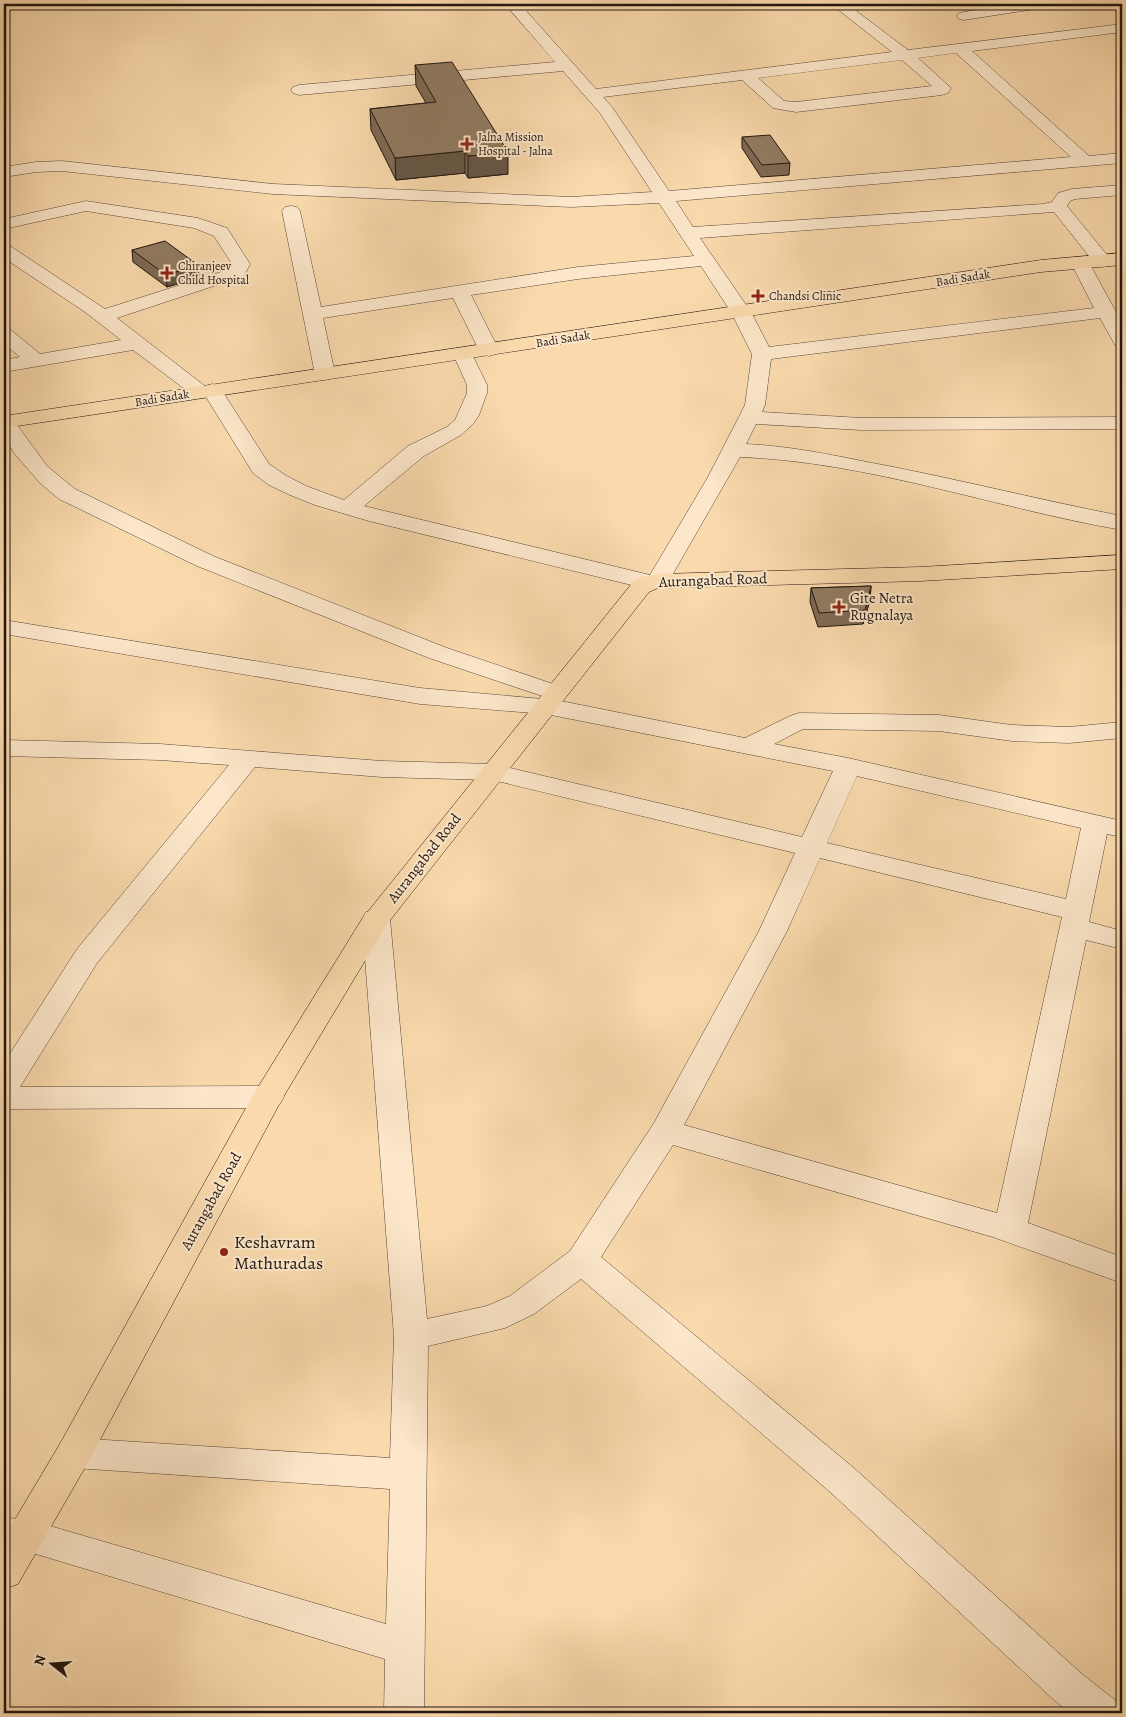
<svg xmlns="http://www.w3.org/2000/svg" width="1126" height="1717" font-family="Alegreya,serif">
<style>
.lines{fill:none;stroke-linecap:round;stroke-linejoin:round}
.minor-casing{stroke:#564637;stroke-width:1}
.major-casing{stroke:#201510;stroke-width:1}
.minor{fill:#fce7ca;fill-rule:evenodd}
.major{fill:#fadaad;fill-rule:evenodd}
.wall{fill:#7d6a54;stroke:#201510}
.shaded-wall{fill:#665645;stroke:#201510}
.building{fill:#917b62;stroke:#201510}
.poi-dot{fill:#8f2418;stroke:#fce7ca;stroke-width:2}
.labels{text-anchor:middle;stroke-width:4;stroke-linejoin:round;paint-order:stroke}
.far-poi-label{font-size:12px;fill:#201510;stroke:#fce7ca;text-anchor:start}
.far-street-label{font-size:12px;fill:#201510;stroke:#fce7ca}
.street-label{font-size:15px;fill:#201510;stroke:#fce7ca}
.poi-label{font-size:15px;fill:#201510;stroke:#fce7ca;text-anchor:start}
.near-poi-label{font-size:18px;fill:#201510;stroke:#fce7ca;text-anchor:start}
</style>
<rect width="100%" height="100%" fill="#fadaad"/>
<filter id="stains"><feTurbulence type="fractalNoise" baseFrequency=".004" numOctaves="4"/><feColorMatrix values="0 0 0 0 .2 0 0 0 0 .09 0 0 0 0 .02 0 0 0 .5 -.17"/></filter>
<radialGradient id="worn" r=".72"><stop offset=".6" stop-color="#630" stop-opacity="0"/><stop offset="1" stop-color="#630" stop-opacity=".3"/></radialGradient>
<g class="lines">
<defs>
<path id="minor" d="M505 4H520L596 89 892 52 831 4H847L908 50 1122 24V32L972 51 1089 156 1122 153V163L676 201 693 227 1043 204 1052 202 1058 193 1072 189 1122 185V195L1075 199 1070 201 1067 206 1112 261 1110 265 1103 267 1096 265 1054 212 700 238 751 312 769 347 1094 308 1071 263 1073 259 1080 257 1087 259 1122 323V347L1115 345 1100 318 771 359 765 405 762 412 861 418 1122 417V429L861 430 756 424 746 444C786 446 823 453 862 461 949 477 1035 499 1122 516V530C995 508 870 462 740 457L666 586 648 589 369 521 315 505 290 495 269 485 253 473 206 397 194 396 133 350 4 372V360L20 357 4 344V328L11 330 40 354 121 340 85 312 4 258V245L10 246 105 309 224 271 229 269 232 264 214 236 194 228 86 211 4 229V219L86 201 198 218 227 228 250 264 244 276 117 318 205 386 212 384 219 386 269 464 285 475 306 486 344 500 408 446 447 427 455 420 467 393V385L453 354 456 350 463 348 470 350 487 385V393L479 415 473 424 461 435 424 456 364 506 650 575 708 477 745 405 752 354 731 312 701 266 578 279 471 295 499 350 496 354 489 356 482 354 479 350 453 298 323 318 335 374 332 378 325 380 318 378 315 374 282 211 285 207 291 206 297 207 300 211 321 307 578 267 694 256 659 203 571 207 273 194 62 171 36 172 4 177V167L36 162 62 161 273 184 571 197 652 192 600 113 563 71 299 95 293 93 291 90 293 87 299 85 555 62ZM956 53 1071 157 669 191 612 107 603 97 742 80 773 108 796 112 942 95 948 93 951 88 918 58ZM902 60 932 86 796 102 784 101 758 78Z
M1014 4H1048L1046 7 1041 8 964 20 959 19 957 16 959 13 964 12Z
M1110 4H1122V11L1112 7Z
M4 416 12 418 47 466 75 489 213 556 447 648 565 688 568 693 565 698 556 700 745 738 790 716 799 713 939 715 1012 725 1069 727 1122 722V738L1069 743 1012 741 939 731 803 729 774 744 848 758 1122 821V837L1107 834 1089 922 1122 931V949L1086 940 1028 1223 1122 1257V1283L993 1237 673 1145 601 1257 855 1469 1082 1674 1115 1700 1121 1713H1070L1054 1700 829 1491 581 1279 534 1314 505 1328 428 1346 424 1713H384L385 1659 26 1551 4 1550V1518L26 1519 386 1624 390 1489 74 1468 61 1464 56 1453 61 1442 74 1438 390 1458 394 1336 362 919 366 912 376 910 386 912 390 919 427 1319 487 1306 510 1296 570 1251 654 1123 672 1090 759 931 795 853 493 780 382 777 255 767 97 963 20 1087 268 1086 279 1089 284 1097 279 1105 268 1108 4 1109V1063L77 949 229 765 160 760 4 756V740L160 744 382 761 493 764 802 837 833 771 546 714 420 704 4 634V620L420 688 554 700 429 658 197 566 59 499 40 483 14 453 4 436ZM857 776 1081 828 1066 899 827 843ZM820 858 1062 917 997 1213 684 1125 787 931Z"/>
<path id="major" d="M1122 253V265L1041 272 4 428V416L1041 260Z
M1122 555V569L921 581 658 588 649 592 387 924 282 1099 87 1464 18 1584 4 1589V1538L61 1442 252 1097 362 919 633 582 640 577 658 574 921 567Z"/>
</defs>
<use href="#minor" class="minor-casing"/>
<use href="#major" class="major-casing"/>
<use href="#minor" class="minor"/>
<use href="#major" class="major"/>
</g>
<path class="wall" d="M415 65 508 174 468 178 465 173 396 180 371 130 370 109 426 103 416 86Z
M742 137 790 163 789 175 761 177 742 148Z
M132 250 199 277 167 287 133 262Z
M871 586 870 600 863 624 818 627 810 602 811 588Z"/>
<path class="shaded-wall" d="M465 151V173L396 180 395 158Z
M508 152V174L468 178V156Z
M198 265 199 277 167 287 166 275Z
M871 586 870 600 863 624 865 610Z"/>
<path class="building" d="M452 62 508 152 468 156 465 151 395 158 370 109 436 102 415 65Z
M770 135 790 163 762 165 742 137Z
M165 241 198 265 166 275 132 250Z
M871 586 865 610 819 613 811 588Z"/>
<g class="poi-dot">
<path d="M464.5 136.5h5v5h5v5h-5v5h-5v-5h-5v-5h5z"/>
<path d="M164.5 265.5h5v5h5v5h-5v5h-5v-5h-5v-5h5z"/>
<path d="M755.5 288.5h5v5h5v5h-5v5h-5v-5h-5v-5h5z"/>
<path d="M836.5 599.5h5v5h5v5h-5v5h-5v-5h-5v-5h5z"/>
<circle cx="224" cy="1252" r="5"/>
</g>
<g class="labels">
<g class="far-poi-label">
<text x="478" y="141">Jalna Mission<tspan x="478" dy="14">Hospital - Jalna</tspan></text>
<text x="178" y="270">Chiranjeev<tspan x="178" dy="14">Child Hospital</tspan></text>
<text x="769" y="300">Chandsi Clinic</text>
</g>
<g class="far-street-label">
<text transform="translate(963 278) rotate(-9)" y="4">Badi Sadak</text>
<text transform="translate(563 339) rotate(-9)" y="4">Badi Sadak</text>
<text transform="translate(162 398) rotate(-9)" y="4">Badi Sadak</text>
</g>
<g class="street-label">
<text transform="translate(713 580) rotate(-2)" y="5">Aurangabad Road</text>
<text transform="translate(424 858) rotate(-52)" y="5">Aurangabad Road</text>
<text transform="translate(211 1201) rotate(-61)" y="5">Aurangabad Road</text>
</g>
<g class="poi-label">
<text x="850" y="603">Gite Netra<tspan x="850" dy="17">Rugnalaya</tspan></text>
</g>
<g class="near-poi-label">
<text x="234" y="1248">Keshavram<tspan x="234" dy="21">Mathuradas</tspan></text>
</g>
</g>
<rect width="1126" height="1717" fill="none" stroke="#fadaad" stroke-width="20"/>
<rect x="5" y="5" width="1116" height="1707" fill="none" stroke="#201510" stroke-width="2.5"/>
<rect x="10" y="10" width="1106" height="1697" fill="none" stroke="#201510"/>
<g transform="translate(52 1664) rotate(287)" stroke="#fce7ca" stroke-width="4" paint-order="stroke">
<path d="M0-4L9 19L0 12L-9 19Z" fill="#201510"/>
<text y="-8" font-size="14" font-weight="bold" text-anchor="middle" fill="#201510">N</text>
</g>
<rect width="100%" height="100%" filter="url(#stains)"/>
<rect width="100%" height="100%" fill="url(#worn)"/>
</svg>
